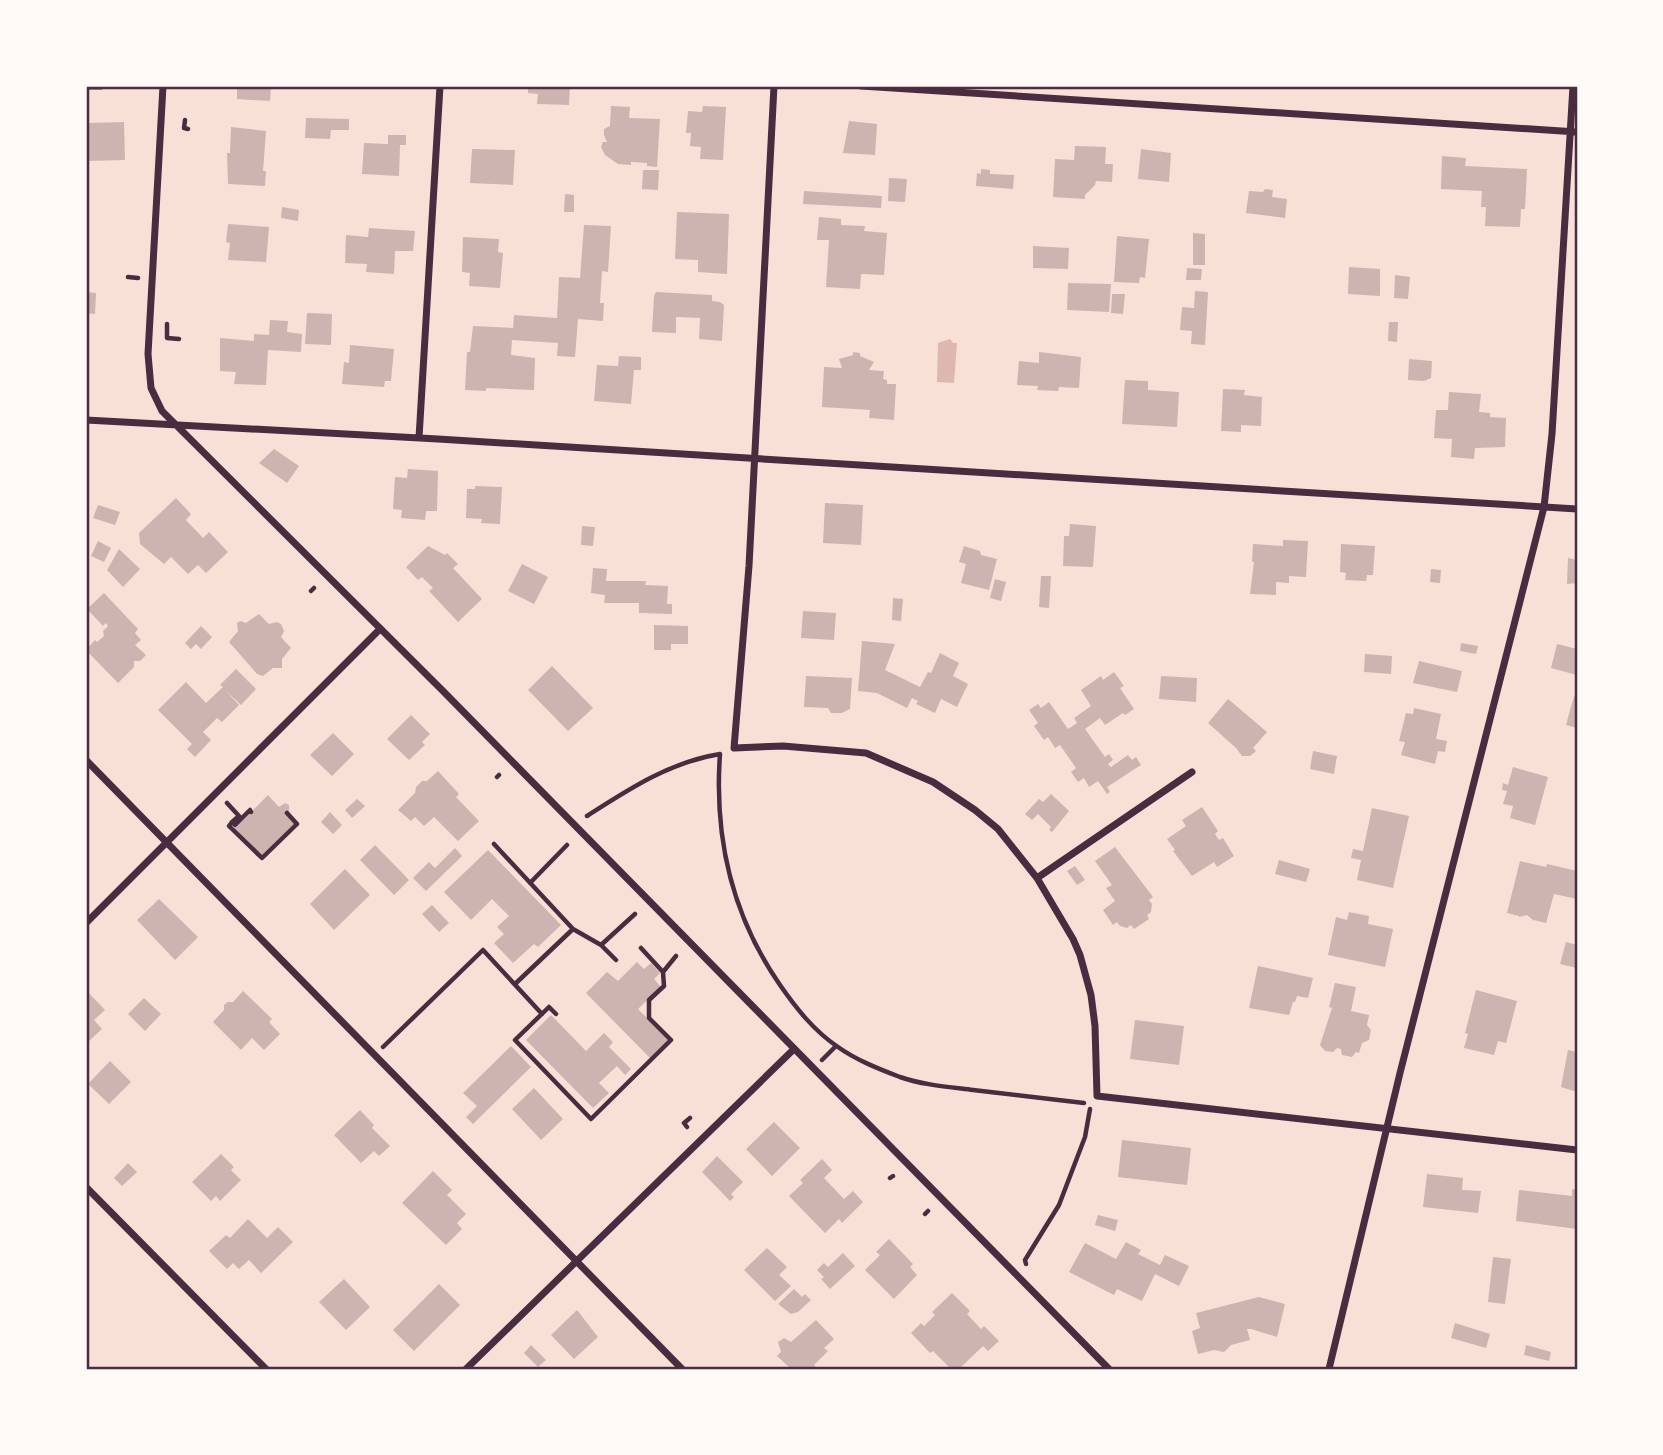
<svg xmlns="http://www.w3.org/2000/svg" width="1663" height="1455" font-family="Quicksand,sans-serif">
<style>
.water{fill:#dcb8b0}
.building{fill:#ccb4b1}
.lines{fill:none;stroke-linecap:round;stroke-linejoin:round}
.path{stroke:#4a2c40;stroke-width:4.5}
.minor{stroke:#4a2c40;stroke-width:7}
.neatline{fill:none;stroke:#4a2c40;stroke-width:2.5}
</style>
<rect width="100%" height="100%" fill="#f7e1d7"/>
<path class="water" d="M950 339 953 343H957L954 383 937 382 938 343Z"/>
<path class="building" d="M237 86H271L270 101 237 99Z
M528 86H570L569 105 537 104 538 94 528 93Z
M611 106 630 107 629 118 660 119 657 167 647 166V163L631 162V165L618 164 605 155 601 147 603 142H607L604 135V129L610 126Z
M703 106 726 107 723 160 700 159 701 147 690 146 691 133H686L688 111 702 112Z
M306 118 349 119V130H331L330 139 305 138Z
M849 121 877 124 875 155 843 153Z
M124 122 125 160 86 161V123Z
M231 127 266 131 263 171H266L265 186 228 184 227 153H230Z
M388 135H406V145H400L399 176 362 174 364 143 388 144Z
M1075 146 1106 147 1105 164H1113L1112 182 1096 181 1095 185 1085 195V199L1053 197 1055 159 1074 160Z
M472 149 515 150 513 185 470 183Z
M1141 149 1171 153 1169 182 1138 179Z
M1442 156 1466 158 1465 166 1527 169 1525 209H1521L1520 227 1485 226 1486 207H1481L1482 191 1441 189Z
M981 169 990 170V174L1014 175 1013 189 976 186 977 173 981 174Z
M643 170H659L658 190 642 189Z
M889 178 907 179 905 202 888 201Z
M1265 189 1273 190 1272 197 1287 199 1285 218 1246 213 1249 191 1263 192Z
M804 191 882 196 881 208 803 204Z
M565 194 574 195V212H564Z
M282 207 299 210 298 221 281 218Z
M677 212 729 214 727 274 698 272V260L675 259Z
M819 217 841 219V225L865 226 864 231 887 233 884 275 861 274 860 289 826 287 829 240H817Z
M228 224 269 227 266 262 228 260 230 243 226 242Z
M584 225 611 226 608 272 602 271 600 303H604L603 321 578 319 575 357 557 356 558 343 512 340 511 355 535 358 534 390 486 388V391L465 390 467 352H470L473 326 513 328 514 315 557 318 559 277 580 278Z
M369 228 415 231 413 251H395L394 274 366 272 367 264 345 263 346 235 368 237Z
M1193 233 1205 234V265H1193Z
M1117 236 1149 239 1145 278 1140 277 1139 283 1114 282Z
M463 237 499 239 498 252 503 253 500 288 469 286 470 273 462 272Z
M1033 246 1069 248 1068 269 1033 268Z
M1349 267 1380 269V296L1348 294Z
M1187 268 1202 269 1201 280H1186Z
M1395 275 1410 277 1408 299 1394 298Z
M1068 283 1111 284 1109 312 1067 310Z
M1195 291 1208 292 1205 345 1191 344 1192 331 1180 330 1182 307 1194 308Z
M86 292 96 293 95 314 86 313Z
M656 292 712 295V301L720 302 724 305 722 341 699 339 700 318 676 317V333L652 332 654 296Z
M1112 294H1125L1123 314 1111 313Z
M307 313 332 314 331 345 305 344Z
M270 320 288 321 287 332 302 334 301 352 268 350 266 385 234 384 236 372 220 371V338L254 341V334L269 335Z
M1389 322H1398L1397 342 1388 341Z
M350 345 394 349 391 381H385L384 387 342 384 344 362 349 363Z
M853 352 860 353V356L874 362 869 370 884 371 883 379 887 380V384H896L894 420 869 418 870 410 822 407 824 367 842 368 839 359 853 355Z
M1039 352 1081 357 1079 388 1059 387 1058 391 1037 390 1038 386 1017 385 1019 361 1039 363Z
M619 356 641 357V370H634L631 404 594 401 597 365 618 366Z
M1409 359 1432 361 1431 378 1424 381 1408 380Z
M1125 380 1148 381V390L1179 392 1177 427 1122 424Z
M1223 389 1245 390 1244 395 1262 397 1261 426 1241 425V432L1221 431Z
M1449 392 1481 394 1479 412 1490 413V417L1506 418 1505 447 1475 448 1474 459 1451 457 1452 439 1434 438 1436 410H1448Z
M274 449 299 466 287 483 259 463Z
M408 469 438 471 437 511H426L425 520 401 518 402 510 393 509 395 477 407 478Z
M475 486 502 487 500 524 481 523 482 519 466 518 467 489H475Z
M176 498 191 514 186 520 203 538 209 532 228 552 206 573 198 565 188 574 171 557 164 564 140 544 139 533Z
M825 503 863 505 861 545 823 543Z
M98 505 120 512 115 525 93 518Z
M1070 524 1096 526 1093 567 1063 566 1064 536H1069Z
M582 526 595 527 593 546 581 545Z
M1283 540 1308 541 1306 577 1289 576V583L1276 582V595L1250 594 1254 562H1252L1253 544 1283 546Z
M98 541 111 548 104 562 91 556Z
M1341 544 1375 546 1373 575H1367L1366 581 1345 580 1346 573 1340 572Z
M428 546 445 555 447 553 458 564 453 568 482 599 458 622 429 591 433 588 422 577 418 580 406 567Z
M964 546 980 551 981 555 997 559 989 590 961 583 966 564 959 562Z
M119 549 140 569 123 587 107 570Z
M1568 558 1577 560V583L1567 584Z
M522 564 548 577 534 604 508 591Z
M593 568 607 569 606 581H646L645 585 668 586 667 604H672V614L639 613V603H604L605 595 591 593Z
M1431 569 1441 570 1440 583 1430 582Z
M1041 576H1051L1049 608 1039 607Z
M995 579 1006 582 1001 601 990 598Z
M104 593 138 629 135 633 141 640 135 645 146 655 140 661H134V667L118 683 86 650 95 640 97 642 104 636 103 631 108 626 106 623 103 626 87 609Z
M893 598 903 599 901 621 892 620Z
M803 611 836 613 834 640 801 638Z
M259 614 269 624 277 622 281 624 284 631 281 637 291 648 282 659V668H273L263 676 257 674 229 642 238 631 237 623 240 621 246 623Z
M654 625 688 626V644H671V650H654Z
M201 626 212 637 201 649 196 644 191 649 185 643Z
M862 641 895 644 885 670 920 687 928 672 931 673 940 653 959 663 953 676 968 684 957 707 941 699 935 713 916 704 918 701 912 698 907 708 877 693 858 691Z
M1461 643 1478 646 1476 654 1460 651Z
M1557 644 1577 649V675L1551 668Z
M1365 654 1392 656 1391 674 1364 672Z
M1419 661 1462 671 1457 692 1413 683Z
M552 666 593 708 568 731 528 690Z
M236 669 256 689 241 705 226 691 239 705 222 722 217 718 203 732 211 740 195 757 187 749 192 744 158 710 186 682 206 703 223 687 220 685Z
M1114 672 1124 686 1120 688 1134 709 1125 715 1123 713 1105 725 1100 718 1085 729 1105 757 1109 754 1113 760 1108 764 1111 767 1128 755 1132 760 1136 757 1141 765 1107 787 1110 792 1107 794 1098 781 1089 787 1084 778 1078 782 1071 772 1076 768 1060 745 1055 748 1048 737 1044 740 1034 726 1038 723 1029 710 1038 704 1041 708 1049 702 1068 729 1077 723 1074 718 1091 706 1081 690 1101 676 1103 680Z
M806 676 852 678 850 709 842 713H831L828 708 804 707Z
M1161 676 1197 678 1196 702 1159 699Z
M1574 696 1577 697V728L1566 725Z
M1228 699 1267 732 1253 748 1256 751 1250 756H1242L1236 748 1208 723Z
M1414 708 1441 714 1436 739 1447 741 1445 752 1438 751 1435 764 1401 755 1405 742 1399 741 1406 713 1413 714Z
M411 715 430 734 422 742 425 745 409 760 387 739Z
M333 733 354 754 332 776 310 755Z
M1313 751 1337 756 1334 774 1310 769Z
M1513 767 1548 777 1535 825 1510 818 1513 806 1503 804 1507 791 1502 790 1503 783 1508 785Z
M438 771 459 794 456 797 479 821 458 841 434 817 424 826 415 817 411 821 398 810 415 793 416 787 422 781H427Z
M1051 794 1069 811 1052 832 1049 830 1051 827 1038 814 1032 820 1025 814 1039 799 1043 802Z
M268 795 279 807 285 803 289 805V811L286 814 295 823 261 856 234 829Z
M357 799 365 806 352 818 345 810Z
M1202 807 1218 831 1215 834 1219 840 1223 838 1234 856 1217 867 1214 862 1192 876 1173 851 1175 850 1167 839 1186 826 1182 820Z
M1372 808 1409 816 1393 888 1357 880 1361 860 1351 858 1353 849 1363 851Z
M330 812 342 825 333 834 321 822Z
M375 845 409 880 394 895 360 860Z
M1115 847 1153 897 1149 900 1152 904 1151 912 1147 915 1149 919 1134 929 1131 925 1127 928 1120 926 1117 922 1113 925 1103 910 1115 901 1106 888 1112 885 1095 861Z
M455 848 462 856 426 891 413 878 429 862 435 868Z
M488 850 561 925 538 947 534 944 513 963 494 943 504 934 497 927 509 916 492 899 471 920 444 892Z
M1279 860 1310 869 1306 882 1275 874Z
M1520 861 1546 867 1547 864 1577 871V899L1554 894 1546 923 1534 920V921L1527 915 1519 917V916L1507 913Z
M1075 866 1085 880 1077 885 1067 871Z
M345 869 370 895 334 930 310 904Z
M159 899 198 937 175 960 137 920Z
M432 905 449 923 439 932 422 914Z
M1349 912 1369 916 1368 924 1393 929 1385 967 1328 955 1336 917 1347 920Z
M1566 942 1577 945V968L1560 964Z
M637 962 644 969 651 963 660 973 654 979 661 987 638 1009 669 1040 650 1058 586 993 607 972 618 981Z
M1258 966 1313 978 1308 998 1297 996 1295 1002H1293L1289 1015 1249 1008Z
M1335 983 1356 987 1351 1011 1369 1015 1367 1025 1371 1030 1369 1040 1362 1043 1359 1053 1356 1052 1352 1057 1342 1055 1341 1049 1337 1048 1333 1052 1325 1051 1320 1045 1332 1008 1329 1007Z
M86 990 105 1010 94 1020 102 1029 88 1042 86 1040Z
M1476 990 1517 1001 1506 1043 1498 1041 1494 1055 1464 1048 1468 1034 1465 1033Z
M243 991 272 1019 269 1022 280 1034 264 1050 252 1038 241 1050 213 1022 224 1010V1005L228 1002H233Z
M144 998 161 1014 145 1031 128 1014Z
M551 1015 586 1051 604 1033 613 1042 609 1047 631 1069 625 1075 617 1066 599 1083 609 1093 593 1108 526 1040Z
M1135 1020 1184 1026 1179 1065 1130 1059Z
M511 1046 531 1067 473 1124 466 1117 477 1106 463 1093Z
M1568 1050 1577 1052V1092L1561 1087Z
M110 1061 131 1082 109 1104 88 1084Z
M534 1088 563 1119 541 1140 512 1109Z
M360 1110 374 1125 372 1128 390 1146 379 1156 374 1151 361 1163 334 1135Z
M774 1122 800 1148 772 1176 746 1149Z
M1122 1140 1191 1148 1187 1185 1118 1177Z
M221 1154 234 1167 231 1170 241 1180 220 1201 216 1196 211 1201 192 1182Z
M717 1156 743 1182 731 1194 734 1197 730 1201 702 1172Z
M822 1159 832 1170 824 1178 844 1199 853 1191 863 1202 842 1223 839 1219 825 1233 789 1196 803 1183 800 1180Z
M128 1163 137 1172 122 1186 114 1178Z
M433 1171 452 1190 447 1195 466 1214 457 1223 462 1229 446 1245 402 1203Z
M1427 1174 1463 1178 1462 1190 1481 1191 1478 1213 1423 1207Z
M1572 1189 1577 1190V1229L1516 1221 1519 1190 1572 1196Z
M1098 1215 1118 1220 1115 1231 1095 1225Z
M248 1219 267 1238 278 1227 293 1242 261 1273 249 1260 239 1269 233 1263 227 1269 209 1251 226 1235 230 1238Z
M889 1239 913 1264 910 1267 917 1275 894 1299 865 1270 880 1255 876 1252Z
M1126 1242 1141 1250 1138 1254 1160 1265 1165 1255 1189 1266 1179 1286 1155 1274 1142 1301 1117 1289 1114 1295 1069 1272 1085 1243 1116 1259Z
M767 1248 787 1267 779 1275 791 1286 775 1301 744 1270Z
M843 1253 855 1266 830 1289 821 1279 824 1277 817 1270 824 1263 828 1267Z
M1493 1257 1511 1259 1505 1304 1488 1302Z
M344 1279 370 1307 346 1330 319 1302Z
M439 1284 460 1305 414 1351 393 1330Z
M794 1289 802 1297 805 1294 811 1300 798 1312 791 1314 778 1304Z
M952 1293 970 1311 967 1314 981 1329 984 1326 999 1341 988 1351 983 1346 959 1369H951L933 1351 930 1353 911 1333 921 1323 924 1326 935 1315 932 1312Z
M1259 1297 1285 1304 1277 1337 1251 1329H1247L1250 1340 1231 1345 1224 1352 1214 1350 1198 1354 1192 1331 1200 1328 1196 1313Z
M577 1310 598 1337 574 1359 551 1335Z
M816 1320 834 1339 824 1348 828 1351 814 1365 818 1369H791L777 1356 781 1352 778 1342 784 1338 791 1342Z
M1455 1323 1490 1334 1486 1348 1451 1338Z
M531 1345 546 1360 538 1367 524 1353Z
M1526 1345 1551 1352 1549 1361 1524 1355Z"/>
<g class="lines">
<path class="path" d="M185 120 184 128 188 129
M128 277 138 278
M167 324V338L179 339
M311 591 314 588
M497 777 499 775
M227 803 239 816 232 822 235 825
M587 816C629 789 670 762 720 754 714 837 732 916 780 985 796 1008 814 1031 838 1047 856 1060 879 1069 900 1077 923 1085 949 1087 973 1090 1010 1094 1047 1099 1084 1103
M232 822 229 826 262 858 297 824 287 813
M235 825 250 810 251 812
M494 844 573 929 601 945 616 960
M530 883 567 845
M601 945 635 914
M663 972 676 956
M515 984 573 929
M556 1014 549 1007 515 1040 591 1119 671 1040 649 1018V1000L664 986 663 972 641 948
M383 1047 483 950 542 1014
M822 1060 836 1046
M687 1127 684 1123 690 1118
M890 1178 893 1176
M925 1214 928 1211
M1026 1264 1025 1260 1059 1205 1085 1137 1090 1109"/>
<path class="minor" d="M86 86H101
M163 86 148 354 151 388 162 411 443 691 1109 1369
M774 86 749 566 734 748 783 746 866 753 933 782 975 810 998 829 1037 878 1073 939 1080 955 1091 995 1095 1026 1097 1096 1577 1150
M861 86 1577 132
M86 420 438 439 1577 509
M419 438 440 86
M86 760 682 1369
M1037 878 1192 772
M86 923 380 629
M86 1187 266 1369
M466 1369 794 1049
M1329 1369 1400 1073 1544 507 1552 434 1573 86"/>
</g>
<rect width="1663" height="1455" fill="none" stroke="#fffaf5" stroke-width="175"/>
<rect x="88" y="88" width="1488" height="1280" class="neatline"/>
</svg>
